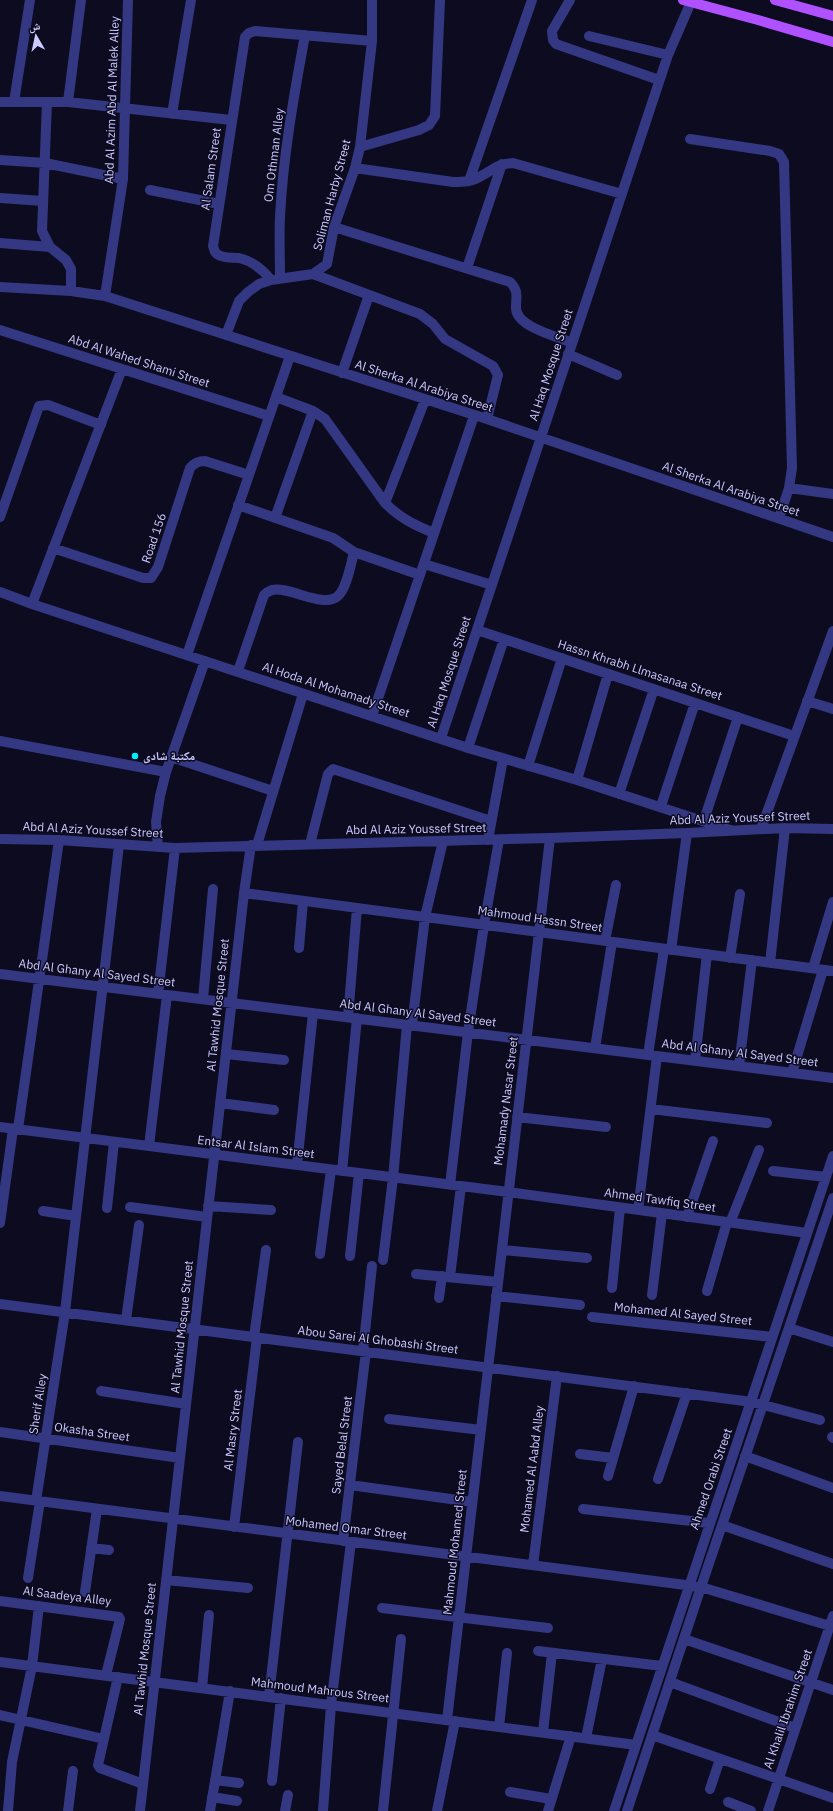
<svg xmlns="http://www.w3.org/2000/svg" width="833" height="1811" font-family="'IBM Plex Sans','Noto Naskh Arabic',sans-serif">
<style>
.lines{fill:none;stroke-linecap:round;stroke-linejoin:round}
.minor{stroke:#343882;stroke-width:10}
.major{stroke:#af51ff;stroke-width:10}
.poi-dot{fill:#00f2f5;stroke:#0d0b20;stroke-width:1.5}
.labels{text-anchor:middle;stroke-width:3;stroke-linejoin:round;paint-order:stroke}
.street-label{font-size:12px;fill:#cccaff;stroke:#0d0b20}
.poi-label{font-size:12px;font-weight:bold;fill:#cccaff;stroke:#0d0b20;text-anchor:start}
</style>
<rect width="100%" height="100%" fill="#0d0b20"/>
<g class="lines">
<path class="minor" d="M570 0 552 31 553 40 556 44 659 80
M589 36 668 55
M0 102H68L231 120
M14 102 30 0
M47 102 42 231 50 247 66 260 71 269V291
M68 102 81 0
M172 114 191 0
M690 139 770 151 779 154 784 162 792 468 789 488 779 518
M360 147 419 130 429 125 435 116 440 0
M0 160 45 163 123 179
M355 168 453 182C463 182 472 182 481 176 495 169 496 164 513 163L622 194
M469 181 532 0
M150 190 219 204
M0 198 43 201
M334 227 510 282C519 291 516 296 516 308 516 327 557 336 572 343
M0 243 50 247
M467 268 502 164
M313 274 420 314 433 324 445 339 493 366 498 375 487 419
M280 278C280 258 279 237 280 217 283 156 294 95 305 35
M271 280C263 270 252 261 239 258 232 257 223 259 217 254 214 252 214 249 213 246L245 37 249 33 255 31 372 41
M0 287 71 291 105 296 487 419 833 537
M105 296 123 179 128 0
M0 330 269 416
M226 335 239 301 248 292 259 284 271 280 313 274 327 264 334 227 355 168 360 147 372 41V0
M568 354 617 375
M342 373 369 295
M276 397 313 411 325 419 385 503C400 518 414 525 434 533
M789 488 833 494
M385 503 425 400
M238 505 333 538 354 552 420 575
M0 517 39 406 48 405 101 425
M275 518 313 411
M53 548 143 578H151L158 567 190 468C194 463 198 461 205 461L249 475
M424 564 492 585
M0 592 32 604 468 748 577 780 730 830
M32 604 122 369
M477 630 794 736
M187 655 290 356
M238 671 264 595C266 593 269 591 272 590 290 586 323 609 338 596 347 588 351 563 354 552
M807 701 833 709
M372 716 474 416
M441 738 668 55 691 2
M0 741 166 772
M468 748 504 639
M171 757 273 791
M528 766 562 658
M577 780 608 674
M619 794 654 689
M661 806 695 703
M704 820 738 717
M761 829 833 631
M0 839 59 840 175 848 550 838 687 833 785 828 833 829
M488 840 503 759
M310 844 328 774 333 769 491 821
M257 845 303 694
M158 847 156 822 160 796 166 772 205 661
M244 893 833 971
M605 941 616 885
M299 948 303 901
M671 950 687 833
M730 958 740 894
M770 963 785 828
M813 968 833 902
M0 974 833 1078
M158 994 175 848
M203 999 213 889
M348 1017 357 908
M412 1025 425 917 443 841
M595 1048 612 942
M226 1054 284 1060
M648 1055 664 949
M695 1061 707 954
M739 1066 752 960
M792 1073 823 970
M220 1103 274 1110
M651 1109 767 1123
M517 1117 606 1127
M0 1127 508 1192 807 1233
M18 1129 59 840
M149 1146 167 995
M297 1165 313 1013
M342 1171 357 1018
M773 1171 826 1177
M450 1185 468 1032 484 925 499 840
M208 1206 271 1210
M130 1207 207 1217
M107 1208 114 1142
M638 1210 657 1056
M43 1211 76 1216
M687 1217 713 1141
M0 1223 13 1129
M730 1223 759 1150
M502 1250 587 1258
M320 1254 331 1170
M350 1256 359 1173
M383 1260 393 1178 407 1025
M416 1274 498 1282
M450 1277 461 1186
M612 1288 620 1208
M707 1291 727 1222
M652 1295 662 1213
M496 1296 580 1305
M439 1298 442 1276
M0 1304 752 1402 820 1420
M592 1317 772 1337
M126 1320 139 1225
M789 1328 833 1342
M254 1337 266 1250
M363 1351 372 1266
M101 1391 186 1404
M389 1419 481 1430
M0 1432 180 1458
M832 1437 833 1438
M580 1454 613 1458
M745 1456 833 1488
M608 1476 634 1386
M658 1479 687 1393
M350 1485 472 1502
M0 1496 701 1587 830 1626
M36 1501 65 1312 119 845
M583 1509 709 1523
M722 1525 833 1564
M234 1527 257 1337
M343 1541 366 1351
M91 1548 109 1550
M533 1565 557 1376
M28 1578 40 1501
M166 1580 248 1588
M85 1592 97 1509
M0 1601 119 1617 120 1619 106 1675
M382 1608 548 1628
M684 1639 833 1690
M538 1651 662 1666
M0 1662 636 1745
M118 1677 98 1765 100 1768 143 1784
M670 1682 795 1728
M202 1688 209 1615
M269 1696 298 1442
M0 1715 104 1739
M447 1720 550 838
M499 1727 507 1653
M543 1732 552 1653
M652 1735 833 1798
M586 1738 602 1659
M215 1780 239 1783
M272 1781 281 1698
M710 1789 720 1759
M510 1792 551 1799
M212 1797 237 1801
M728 1802 751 1811
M8 1811 12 1762 32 1666 39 1606
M68 1811 73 1771
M140 1811 244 893 251 845
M210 1811 230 1691
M285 1811 288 1795
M323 1811 331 1705 351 1542
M383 1811 401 1639
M437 1811 455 1721
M548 1811 571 1736
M614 1811 833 1156
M627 1811 701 1587 833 1198
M768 1811 833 1616"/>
<path class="major" d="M683 0 758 20 833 42
M775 0 833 16"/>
</g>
<circle class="poi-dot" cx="135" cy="756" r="4"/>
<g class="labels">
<g class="street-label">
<text transform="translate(112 100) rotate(-88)" y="4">Abd Al Azim Abd Al Malek Alley</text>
<text transform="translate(274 155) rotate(-83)" y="4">Om Othman Alley</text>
<text transform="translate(211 169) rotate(-82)" y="4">Al Salam Street</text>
<text transform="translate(332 195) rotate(-75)" y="4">Soliman Harby Street</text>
<text transform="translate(139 361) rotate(18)" y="4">Abd Al Wahed Shami Street</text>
<text transform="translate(551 365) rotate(-72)" y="4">Al Haq Mosque Street</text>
<text transform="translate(424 386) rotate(18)" y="4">Al Sherka Al Arabiya Street</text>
<text transform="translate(731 489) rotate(19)" y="4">Al Sherka Al Arabiya Street</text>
<text transform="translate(154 538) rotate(-71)" y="4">Road 156</text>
<text transform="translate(640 670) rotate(18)" y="4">Hassn Khrabh Llmasanaa Street</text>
<text transform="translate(449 672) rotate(-72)" y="4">Al Haq Mosque Street</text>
<text transform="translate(336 690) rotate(18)" y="4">Al Hoda Al Mohamady Street</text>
<text transform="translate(740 818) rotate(-2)" y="4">Abd Al Aziz Youssef Street</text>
<text transform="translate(416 829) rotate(-1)" y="4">Abd Al Aziz Youssef Street</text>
<text transform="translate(93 830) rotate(3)" y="4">Abd Al Aziz Youssef Street</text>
<text transform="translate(540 919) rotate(8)" y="4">Mahmoud Hassn Street</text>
<text transform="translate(97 973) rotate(7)" y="4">Abd Al Ghany Al Sayed Street</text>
<text transform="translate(218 1005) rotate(-84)" y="4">Al Tawhid Mosque Street</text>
<text transform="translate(418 1013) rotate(7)" y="4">Abd Al Ghany Al Sayed Street</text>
<text transform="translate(740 1053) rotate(7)" y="4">Abd Al Ghany Al Sayed Street</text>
<text transform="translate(506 1101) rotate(-83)" y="4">Mohamady Nasar Street</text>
<text transform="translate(256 1147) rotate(7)" y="4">Entsar Al Islam Street</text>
<text transform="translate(660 1200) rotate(8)" y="4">Ahmed Tawfiq Street</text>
<text transform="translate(683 1314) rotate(6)" y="4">Mohamed Al Sayed Street</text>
<text transform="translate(182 1327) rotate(-84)" y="4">Al Tawhid Mosque Street</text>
<text transform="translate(378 1340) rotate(7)" y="4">Abou Sarei Al Ghobashi Street</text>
<text transform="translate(38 1404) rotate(-81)" y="4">Sherif Alley</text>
<text transform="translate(233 1430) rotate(-83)" y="4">Al Masry Street</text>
<text transform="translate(92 1432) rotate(8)" y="4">Okasha Street</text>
<text transform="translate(342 1445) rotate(-83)" y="4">Sayed Belal Street</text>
<text transform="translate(532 1469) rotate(-83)" y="4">Mohamed Al Aabd Alley</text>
<text transform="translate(711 1479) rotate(-71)" y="4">Ahmed Orabi Street</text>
<text transform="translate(346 1528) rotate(7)" y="4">Mohamed Omar Street</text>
<text transform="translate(455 1542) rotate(-84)" y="4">Mahmoud Mohamed Street</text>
<text transform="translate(67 1596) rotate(7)" y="4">Al Saadeya Alley</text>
<text transform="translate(145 1649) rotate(-84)" y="4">Al Tawhid Mosque Street</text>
<text transform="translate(320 1690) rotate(7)" y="4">Mahmoud Mahrous Street</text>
<text transform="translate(788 1709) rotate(-71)" y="4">Al Khalil Ibrahim Street</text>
</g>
<g class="poi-label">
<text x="143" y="760">مكتبة شادى</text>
</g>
</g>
<g transform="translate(36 36) rotate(351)" stroke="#0d0b20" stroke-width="3" paint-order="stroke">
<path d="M0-3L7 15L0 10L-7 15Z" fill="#cccaff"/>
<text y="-6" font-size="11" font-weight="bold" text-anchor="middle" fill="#cccaff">ش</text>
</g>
</svg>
